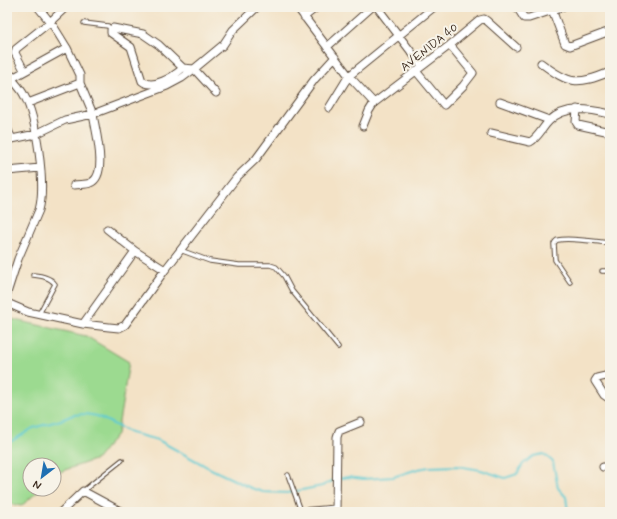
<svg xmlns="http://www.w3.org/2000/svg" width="617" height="519" font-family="Mynerve,sans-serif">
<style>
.green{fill:#9cda90;stroke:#6c8257}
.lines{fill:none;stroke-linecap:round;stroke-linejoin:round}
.stream{stroke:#5dcad2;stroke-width:2}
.service-casing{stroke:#574637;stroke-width:5.5}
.minor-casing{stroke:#574637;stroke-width:9}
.service{stroke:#fff;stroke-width:3.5}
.minor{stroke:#fff;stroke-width:7}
.labels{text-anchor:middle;stroke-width:4;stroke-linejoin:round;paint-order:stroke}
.street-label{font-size:12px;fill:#3b2a1e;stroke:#f7f3e8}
</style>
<rect width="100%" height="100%" fill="#f7f3e8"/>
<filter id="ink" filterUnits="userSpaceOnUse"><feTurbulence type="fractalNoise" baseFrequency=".025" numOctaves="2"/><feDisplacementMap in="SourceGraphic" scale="8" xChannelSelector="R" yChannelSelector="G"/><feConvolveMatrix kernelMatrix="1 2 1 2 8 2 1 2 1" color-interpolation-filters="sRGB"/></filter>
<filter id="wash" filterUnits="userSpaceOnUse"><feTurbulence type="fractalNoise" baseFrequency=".012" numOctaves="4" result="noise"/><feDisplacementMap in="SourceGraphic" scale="16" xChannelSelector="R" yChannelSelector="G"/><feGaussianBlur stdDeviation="0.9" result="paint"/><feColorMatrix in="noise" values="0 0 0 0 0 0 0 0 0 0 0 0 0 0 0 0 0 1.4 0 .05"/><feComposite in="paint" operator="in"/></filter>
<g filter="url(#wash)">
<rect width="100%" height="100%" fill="#f3e2c6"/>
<path class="green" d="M7 318 86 336 129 362 117 434 97 459 62 471 54 478V465H30V489H41L21 506 7 503Z"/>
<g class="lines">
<path class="stream" d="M7 442 12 441 33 428 61 420 73 415 85 414 97 416 131 433 158 440 211 469 251 488 263 492 287 493 322 486 334 480
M338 479 348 477 363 479 393 477 418 469 429 467 457 466 481 470 505 478 517 474 523 464 533 456 544 454 553 462 558 488 566 497 568 512"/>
</g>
</g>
<g filter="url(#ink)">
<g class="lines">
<defs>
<path id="service" d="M84 23 108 26 111 30
M180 250 210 261 239 265H270L276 267 284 276 292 291 338 347
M602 271H610
M33 275C41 276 50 277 55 284L39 314
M570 282 555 260 554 244C555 242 556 240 558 240 570 237 598 242 610 243
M288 475 301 511
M83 491 122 460"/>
<path id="minor" d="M297 7 349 76 374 103
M377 7 422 66
M517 7 524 18H529L562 7
M551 7 565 44 570 46 610 31
M304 17 317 7
M327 47 372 7
M541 63C570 85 577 85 610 72
M183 68C174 76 153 90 142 81L131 47 111 33V30L113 28 143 34 159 45 183 68 194 69 216 93
M24 70 15 53 16 49 50 22 66 7
M416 71 444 105 463 86 473 73 450 45
M7 81 67 48
M500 102 549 120
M28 103 80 83
M329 108 345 82 349 76 434 7
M577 109 576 122 578 125 610 132
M363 126 369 111 374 103 450 45 480 20 484 19 487 21 516 47
M7 128 12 139
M491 133 530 142C538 138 542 128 549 121 565 105 589 109 610 114
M7 140 36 134 65 120 93 114 80 83V75L67 48 54 27 38 7
M7 171 40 168
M74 185C79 184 86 185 90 183 109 176 95 129 93 114L167 86 182 78 194 69 223 45 233 30 257 7
M107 229 135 251
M7 293 18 259 39 210C46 186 37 118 24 95 21 89 16 84 11 78
M7 303 28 312 83 324 109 327 119 328 125 325 165 270
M83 324 135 251 165 270 237 177 256 159 314 80 335 57
M610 375 597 378 595 381 604 395 610 399
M603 467 610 465
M61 512 83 491 122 512
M301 512 335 509
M336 512 337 437 339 431 361 422"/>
</defs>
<use href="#service" class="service-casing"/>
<use href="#minor" class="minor-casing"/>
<use href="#service" class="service"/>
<use href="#minor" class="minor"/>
</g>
</g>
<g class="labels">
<g class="street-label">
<text transform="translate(429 47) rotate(-38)" y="4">AVENIDA 40</text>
</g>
</g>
<rect width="617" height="519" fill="none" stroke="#f7f3e8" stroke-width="24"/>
<g transform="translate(42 477) rotate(211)"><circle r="19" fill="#f7f3e8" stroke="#aca397"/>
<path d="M0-3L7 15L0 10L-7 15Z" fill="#1f6fb2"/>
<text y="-6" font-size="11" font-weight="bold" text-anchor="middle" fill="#3b2a1e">N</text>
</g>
</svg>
